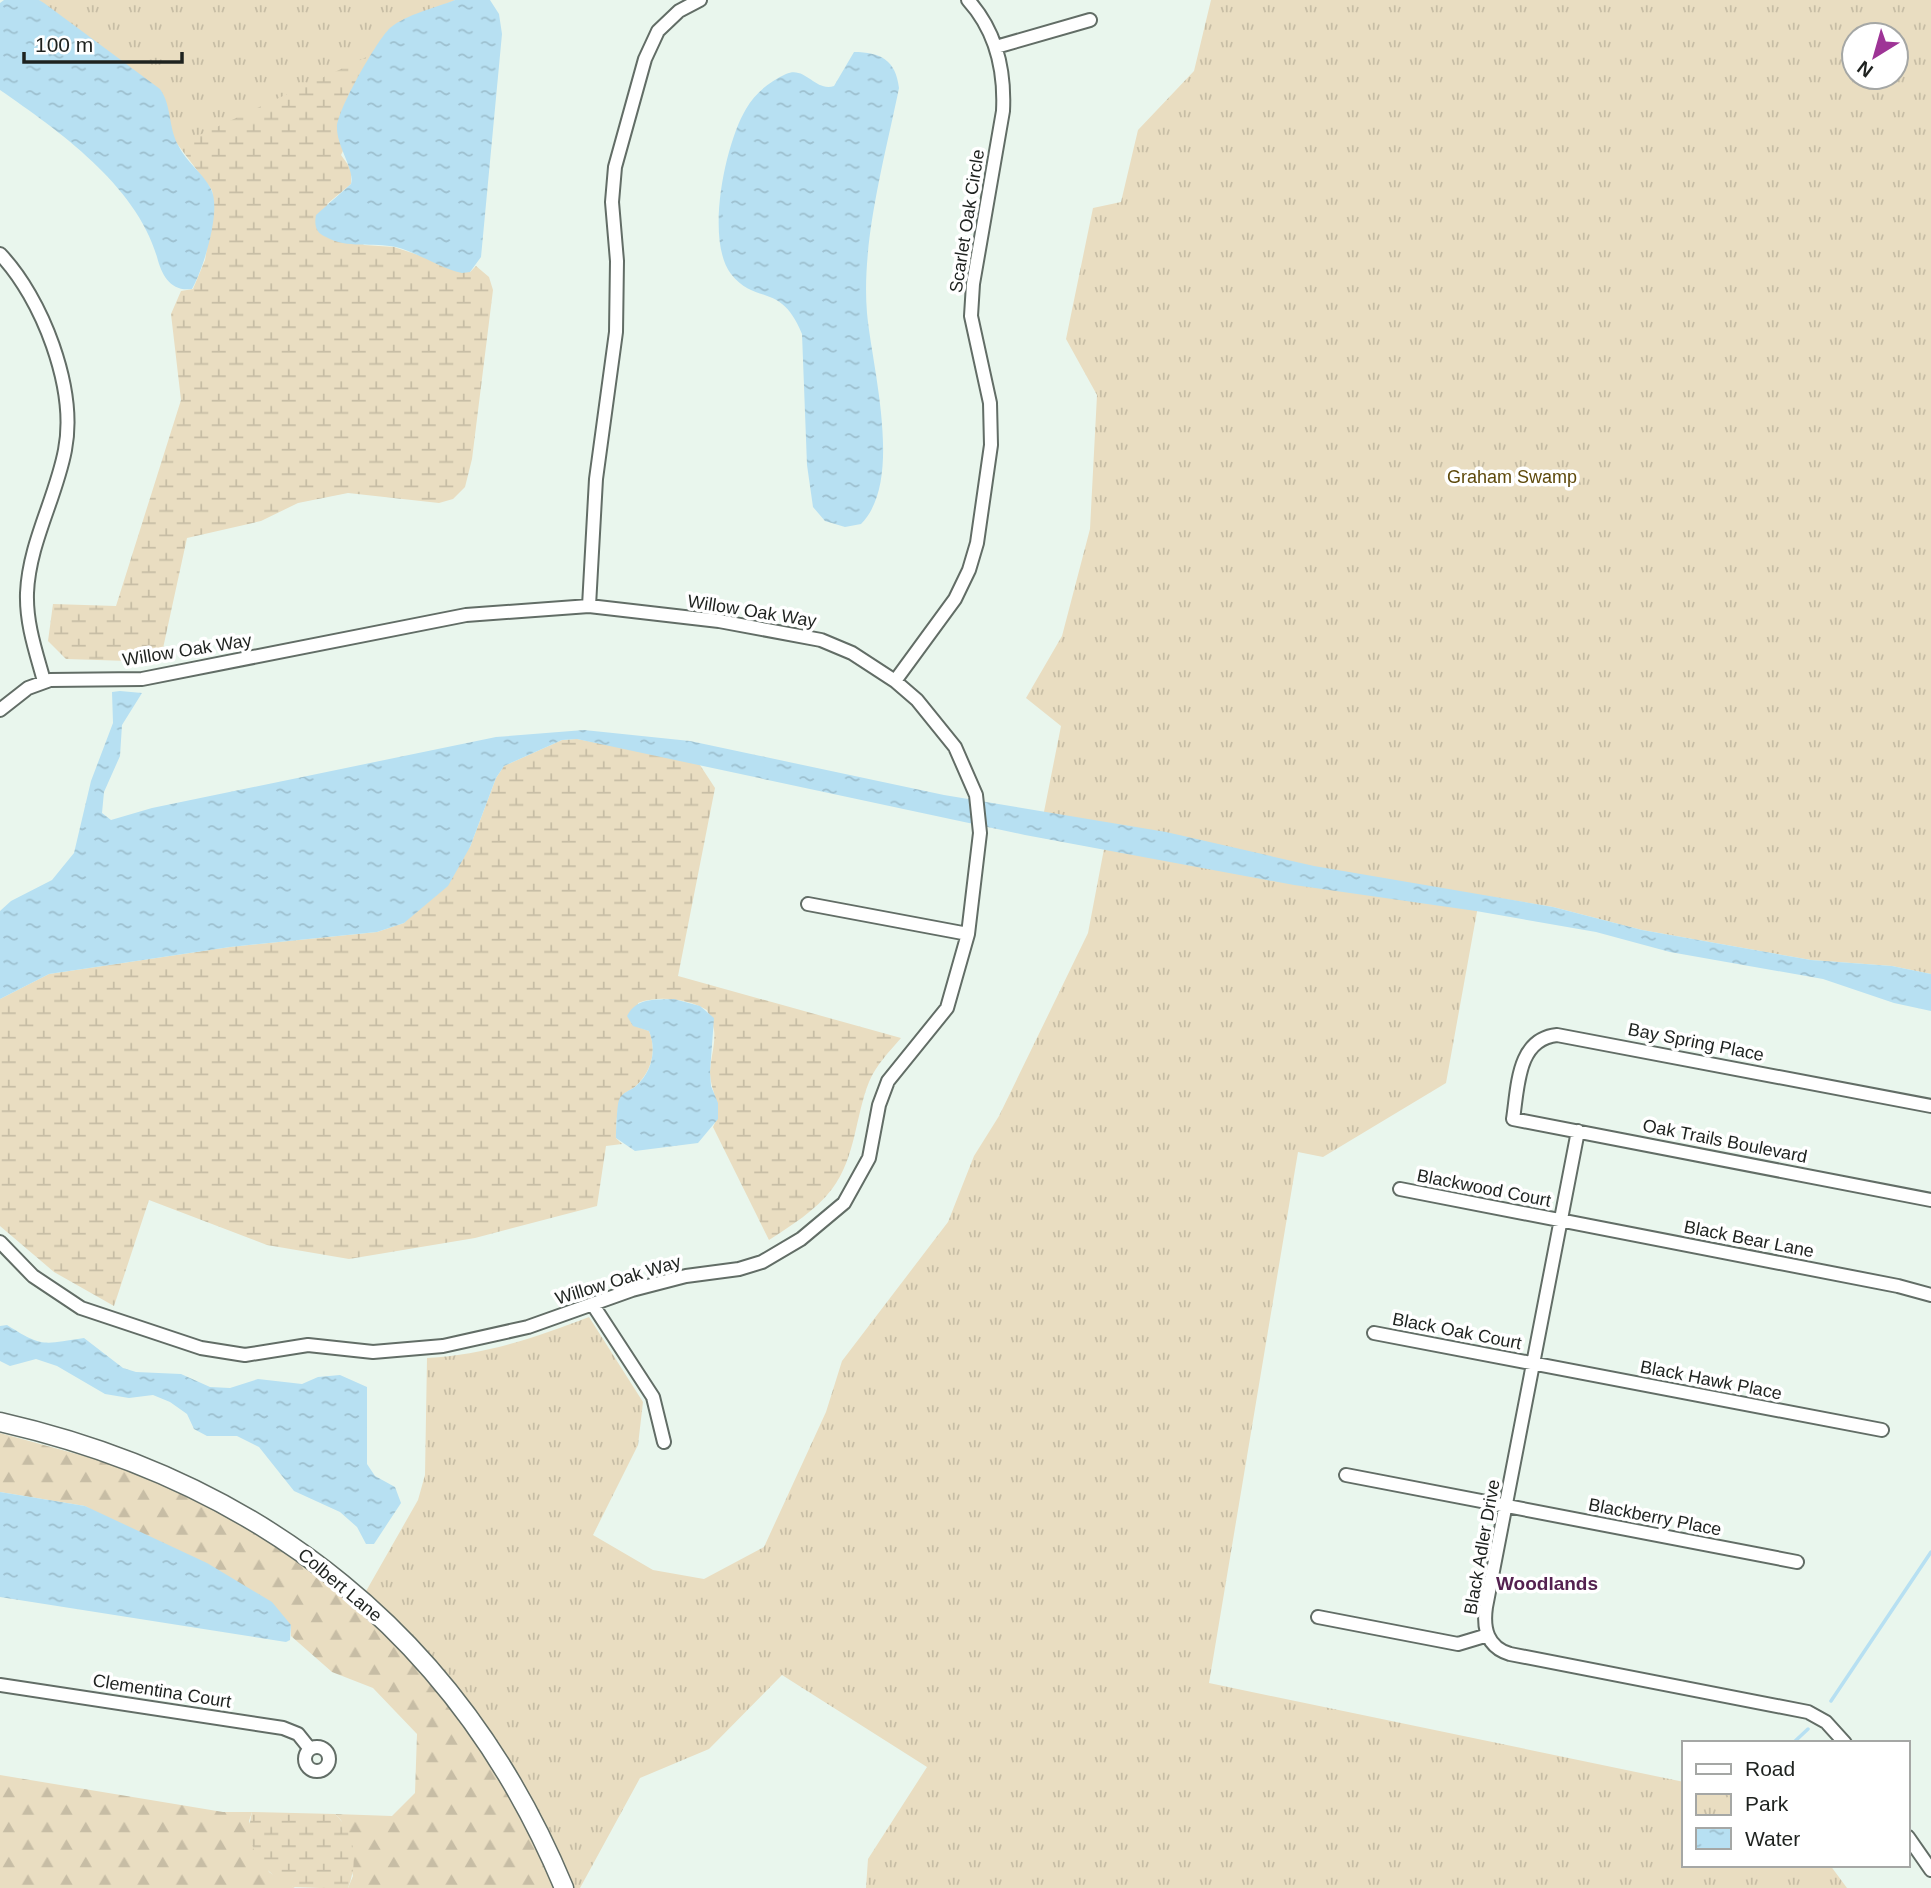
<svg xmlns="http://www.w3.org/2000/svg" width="1931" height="1888" font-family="Helvetica,sans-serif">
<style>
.forest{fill:url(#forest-firs)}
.wetland{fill:url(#wetland-marsh)}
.park{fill:url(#park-tufts);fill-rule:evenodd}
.water{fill:url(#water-ripples)}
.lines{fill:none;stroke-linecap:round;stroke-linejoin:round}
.stream{stroke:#b7e0f2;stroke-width:3.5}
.street-casing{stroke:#626d66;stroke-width:16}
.secondary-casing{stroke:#626d66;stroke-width:21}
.street{stroke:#fff;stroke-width:12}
.secondary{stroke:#fff;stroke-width:18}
.labels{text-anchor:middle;stroke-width:7;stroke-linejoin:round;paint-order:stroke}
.street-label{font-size:18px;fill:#1e221f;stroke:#fff}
.park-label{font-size:18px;fill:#5e490b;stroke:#fff}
.neighbourhood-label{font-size:19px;font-weight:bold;fill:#542150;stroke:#fff}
</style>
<defs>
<pattern id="forest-firs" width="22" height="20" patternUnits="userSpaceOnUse" patternTransform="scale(1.75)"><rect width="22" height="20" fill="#e9ddc1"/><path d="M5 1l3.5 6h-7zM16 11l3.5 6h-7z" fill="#c7bda5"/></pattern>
<pattern id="wetland-marsh" width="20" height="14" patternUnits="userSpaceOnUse" patternTransform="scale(1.75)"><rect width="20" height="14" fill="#e9ddc1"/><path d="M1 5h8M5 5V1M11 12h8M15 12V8" fill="none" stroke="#c7bda5"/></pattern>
<pattern id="park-tufts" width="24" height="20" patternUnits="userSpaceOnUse" patternTransform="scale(1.75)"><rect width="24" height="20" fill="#e9ddc1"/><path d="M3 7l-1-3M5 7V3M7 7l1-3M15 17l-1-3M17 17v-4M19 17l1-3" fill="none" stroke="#c7bda5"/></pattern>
<pattern id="water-ripples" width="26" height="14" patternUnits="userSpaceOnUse" patternTransform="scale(1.75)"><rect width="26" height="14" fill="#b7e0f2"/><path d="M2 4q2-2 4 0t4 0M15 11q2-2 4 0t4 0" fill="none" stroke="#9dc0cf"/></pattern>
</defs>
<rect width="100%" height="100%" fill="#e9f6ed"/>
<path class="forest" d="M0 1433 124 1467 188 1495 259 1534 372 1614 486 1751 558 1888H348L353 1876 341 1820 335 1814 392 1816 415 1793 417 1734 373 1688 332 1672 291 1636V1625L85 1506 0 1492Z
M0 1775 223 1812H252L249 1821 269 1872 295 1888H0Z"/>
<path class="wetland" d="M39 0H455L405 20 341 155 351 169V184L327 204 364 245 394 247 470 272 476 266 489 277 493 290 472 459 465 487 453 499 439 503 348 493 298 503 261 521 187 538 160 662 66 659 48 641 53 604 116 606 181 400 171 314 181 291 193 289 205 260 214 206 212 190 178 145Z
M577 739 698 762 715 788 678 976 901 1038C889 1052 876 1065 869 1082 855 1117 856 1157 832 1189 815 1211 792 1225 769 1240L713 1127C724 1108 711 1093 710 1074 710 1060 716 1043 714 1030 713 1024 709 1016 707 1010 688 999 659 995 638 1003V1027L649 1031C657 1050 652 1071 636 1086 632 1090 626 1091 623 1095 617 1101 616 1129 616 1138L622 1144 606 1146 597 1206 475 1238 349 1259 267 1245 149 1200 114 1306 54 1272 0 1226V999L49 974 230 947 377 932 404 923 470 847 496 778 504 766 562 740Z
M252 1812 335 1814C356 1834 358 1862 348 1888 332 1888 307 1888 293 1887 262 1874 243 1845 252 1812Z"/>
<path class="park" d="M39 0H455L390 29 369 56 178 145 168 115 170 102Z
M1211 0H1931V974L1892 966 1811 960 1642 930 1553 907 1480 895 1446 1083 1323 1157 1298 1152 1209 1683 1684 1782V1865H1830L1847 1888H866L868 1859 927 1767 782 1675 709 1749 640 1778 580 1888H571C558 1860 547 1832 534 1805 495 1731 429 1647 365 1593L418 1500 425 1475 427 1358C485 1355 534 1338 589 1317L643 1402 638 1445 593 1535 653 1570 704 1579 764 1547 826 1412 842 1361 948 1222 974 1156 999 1116 1088 933 1104 849 1039 837 1061 726 1026 698 1062 636 1090 529 1097 395 1066 339 1093 208 1121 202 1138 130 1194 71ZM1854 35H1896V77H1854Z"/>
<path class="water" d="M4 0H39L44 3 160 89C172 106 168 126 178 145 186 162 203 173 211 189 222 210 203 270 192 289 171 292 162 276 157 257 136 185 59 131 0 90V3Z
M455 0H490L499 14 502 34 481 257 470 272 462 273C439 268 419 253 396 247 373 242 347 249 326 237 316 233 314 225 316 215L351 184C355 170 337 147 337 128 336 112 377 40 390 28 407 14 435 8 455 0Z
M854 52C880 52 896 60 899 88 885 157 861 242 867 313 872 368 904 481 861 524L845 527 825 521 813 507 807 465 802 334C781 282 755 305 731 274 705 240 725 144 746 109 755 93 769 82 786 74 805 65 815 92 834 86Z
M120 691 142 693 122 725 120 756 104 792 102 813 111 820 152 808 496 737 584 730 690 741 944 795 1166 832 1314 866 1553 907 1642 930 1811 960 1892 966 1931 974V1011L1894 1003 1823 979 1670 952 1596 932 1476 911 1294 885 1025 835 577 739 562 740 504 766 496 778 470 847 448 886 404 923 377 932 230 947 49 974 0 999V911L11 901 52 880 74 853 91 781 113 723 112 692Z
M674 999 700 1006 714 1018 710 1072 711 1086 718 1103V1119L698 1143 635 1151 616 1138C616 1131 617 1105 619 1100 622 1092 630 1091 636 1086 652 1072 657 1050 649 1031L633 1026 627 1016C637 997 655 1000 674 999Z
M7 1325C43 1348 43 1344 84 1338L123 1368 136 1372 181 1374 210 1387 230 1388 258 1379 302 1384 318 1377 340 1375 367 1387V1464L375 1476 395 1487 401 1503 374 1544H366L357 1527 340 1512 294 1491 259 1447 237 1436H207L194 1429 187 1414 170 1402 153 1395 129 1398 105 1394 57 1366 36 1359 10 1366 0 1361V1326Z
M0 1492 85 1506 207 1563 272 1602 291 1625 290 1640 286 1642 0 1597Z"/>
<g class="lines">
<path class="stream" d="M1831 1701 1931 1552
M1793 1743 1808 1729"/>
<defs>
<path id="street" d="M996 47 1090 20
M0 254C42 298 77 388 65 450 56 498 29 543 27 593 26 624 36 652 44 681
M589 606 596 479 616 332 617 261 612 202 615 167 645 59 658 31 679 11 700 0
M895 681 955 599 969 570 977 543 991 445 990 403 971 316 973 284 1003 111C1005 71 996 31 968 0
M0 710 28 688 50 680 142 679 466 615 589 606 719 621 821 640 852 653 895 681 917 700 955 747 976 795 980 833 968 934 947 1008 888 1081 879 1105 869 1158 844 1203 801 1239 762 1262 739 1269 686 1276 632 1290 528 1327 443 1346 373 1352 308 1345 245 1355 201 1348 81 1308 33 1276 0 1242
M808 904 968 934
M1931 1106 1557 1035C1517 1039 1518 1087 1513 1119L1931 1200
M1578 1131 1486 1607C1483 1628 1487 1647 1510 1654L1808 1712 1826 1722 1845 1743
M1400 1189 1898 1286 1931 1295
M593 1305 653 1397 664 1442
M1374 1333 1882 1430
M1346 1475 1797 1562
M1318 1617 1458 1644 1488 1635
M0 1685 283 1728 298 1734 310 1749
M305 1759a12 12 0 1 1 24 0a12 12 0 1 1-24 0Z
M1908 1837 1931 1870"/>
<path id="secondary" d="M0 1422C263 1482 460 1637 564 1888"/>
</defs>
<use href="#street" class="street-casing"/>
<use href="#secondary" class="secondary-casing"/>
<use href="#street" class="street"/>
<use href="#secondary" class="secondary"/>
</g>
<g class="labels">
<g class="street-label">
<text transform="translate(967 221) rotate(-81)" y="6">Scarlet Oak Circle</text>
<text transform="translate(752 611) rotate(9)" y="6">Willow Oak Way</text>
<text transform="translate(187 650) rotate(-9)" y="6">Willow Oak Way</text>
<text transform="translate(1696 1042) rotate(11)" y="6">Bay Spring Place</text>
<text transform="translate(1725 1141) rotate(11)" y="6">Oak Trails Boulevard</text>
<text transform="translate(1484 1188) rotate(11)" y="6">Blackwood Court</text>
<text transform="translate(1749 1239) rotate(11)" y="6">Black Bear Lane</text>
<text transform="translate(618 1280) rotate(-17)" y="6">Willow Oak Way</text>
<text transform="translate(1457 1331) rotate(11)" y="6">Black Oak Court</text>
<text transform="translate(1711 1380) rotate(11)" y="6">Black Hawk Place</text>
<text transform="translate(1655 1517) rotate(11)" y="6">Blackberry Place</text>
<text transform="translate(1482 1547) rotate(-80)" y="6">Black Adler Drive</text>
<text transform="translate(340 1585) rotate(40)" y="6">Colbert Lane</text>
<text transform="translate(162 1691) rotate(9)" y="6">Clementina Court</text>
</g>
<g class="park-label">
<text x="1512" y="483">Graham Swamp</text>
</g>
<g class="neighbourhood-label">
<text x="1547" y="1590">Woodlands</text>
</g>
</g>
<rect x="1682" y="1741" width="228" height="126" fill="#ffffff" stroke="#a5a7a5" stroke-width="2"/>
<rect x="1696" y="1764" width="35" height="10" fill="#ffffff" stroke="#a5a7a5" stroke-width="2"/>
<text x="1745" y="1776" font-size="21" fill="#1e221f">Road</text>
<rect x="1696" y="1794" width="35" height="21" fill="url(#park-tufts)" stroke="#a5a7a5" stroke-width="2"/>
<text x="1745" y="1811" font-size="21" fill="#1e221f">Park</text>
<rect x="1696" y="1828" width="35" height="21" fill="url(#water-ripples)" stroke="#a5a7a5" stroke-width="2"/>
<text x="1745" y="1846" font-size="21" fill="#1e221f">Water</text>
<g transform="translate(1875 56) rotate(217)"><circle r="33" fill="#ffffff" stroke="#a5a7a5" stroke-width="2"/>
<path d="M0-5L12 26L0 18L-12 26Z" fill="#9e3496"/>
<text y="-10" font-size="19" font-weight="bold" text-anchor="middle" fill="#1e221f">N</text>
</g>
<path d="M24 52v10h158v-10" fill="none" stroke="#1e221f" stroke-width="3.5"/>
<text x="35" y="52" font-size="21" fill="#1e221f" stroke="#ffffff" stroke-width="5" paint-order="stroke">100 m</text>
</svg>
